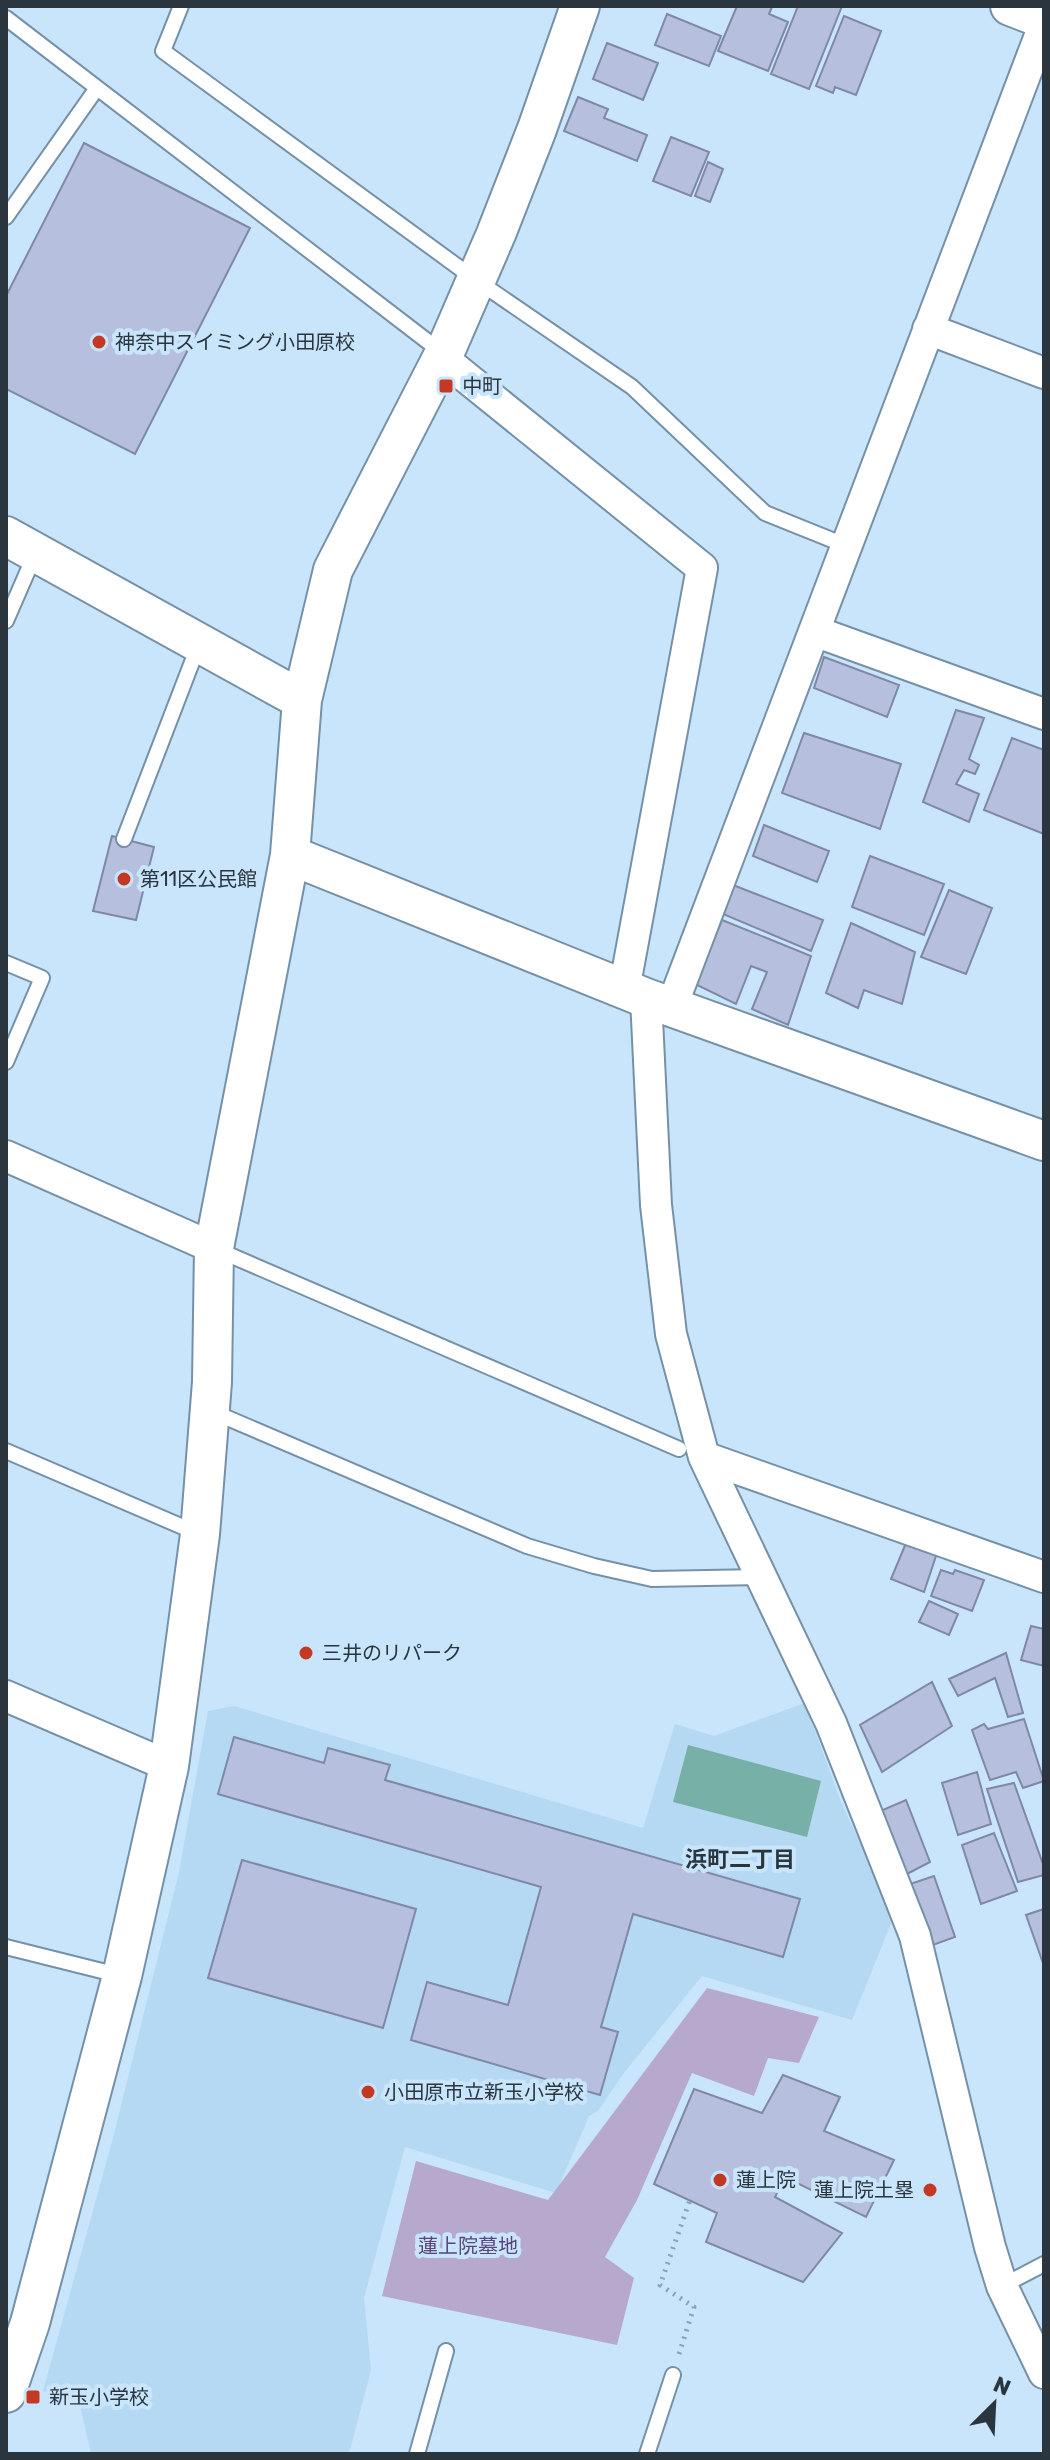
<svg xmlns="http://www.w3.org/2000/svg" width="1050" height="2460" font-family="Rubik,'Noto Sans JP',sans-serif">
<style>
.built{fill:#b5d8f3}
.green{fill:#b6a9cd}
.water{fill:#77b0a6}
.building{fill:#b6c0de;stroke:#7f88a4;stroke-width:2}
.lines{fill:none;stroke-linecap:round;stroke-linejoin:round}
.service-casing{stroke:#7691a7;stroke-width:18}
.minor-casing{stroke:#7691a7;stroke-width:34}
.tertiary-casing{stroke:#7691a7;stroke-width:42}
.path{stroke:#8ca2b3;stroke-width:5;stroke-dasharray:2 6;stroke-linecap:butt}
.service{stroke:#fff;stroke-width:14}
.minor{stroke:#fff;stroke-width:30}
.tertiary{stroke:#fff;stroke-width:38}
.poi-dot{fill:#c53924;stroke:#c8e5fc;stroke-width:3}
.labels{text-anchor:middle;stroke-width:8;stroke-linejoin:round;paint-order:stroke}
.poi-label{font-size:20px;fill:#2a353e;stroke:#c8e5fc;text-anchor:start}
.park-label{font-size:20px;fill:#5b457c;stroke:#c8e5fc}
.neighbourhood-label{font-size:22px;font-weight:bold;fill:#2a353e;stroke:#c8e5fc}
</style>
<rect width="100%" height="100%" fill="#c8e5fc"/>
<path class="built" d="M805 1703 841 1802 894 1916 852 2020 702 1976 623 2074 598 2111 589 2116 556 2193 405 2147 364 2298 371 2370 349 2454H91L80 2405 43 2391 113 2138 179 1872 208 1711 234 1706 643 1828 675 1724 714 1736Z"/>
<path class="green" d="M707 1988 819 2017 799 2063 768 2058 754 2096 692 2073 637 2200 605 2257 634 2278 617 2345 382 2296 416 2161 548 2200Z"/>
<path class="water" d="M688 1745 821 1781 807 1837 673 1802Z"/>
<path class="building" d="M737 6H769L772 7 769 14 788 22 768 71 718 51Z
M798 6H842L809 89 771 74Z
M667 14 721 36 709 66 655 45Z
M844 16 881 31 856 95 835 87 833 93 816 86Z
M607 43 658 63 643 100 593 79Z
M578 97 608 109 604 118 647 135 637 161 564 131Z
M671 137 709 152 691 196 653 181Z
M84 143 250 228 135 454 6 389V296Z
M708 162 723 169 710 202 695 196Z
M824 657 899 685 887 717 814 688Z
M956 710 984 718 969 759 979 765 975 774 964 770 956 784 979 794 969 822 923 802Z
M804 733 901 764 880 829 782 793Z
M1012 738 1044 750V834L984 810Z
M764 825 829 851 817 882 753 856Z
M112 836 154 847 136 920 93 911Z
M870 856 944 884 924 935 852 907Z
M733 885 823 920 811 951 723 914Z
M949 890 992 908 966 974 921 957Z
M722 920 811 956 788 1025 752 1009 767 972 751 966 736 1004 695 984Z
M851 923 915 952 902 1004 864 990 858 1008 826 993Z
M906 1543 937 1553 924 1592 891 1579Z
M941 1570 953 1574 955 1570 984 1580 972 1611 931 1596Z
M929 1601 958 1614 949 1635 919 1622Z
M1031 1626 1044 1629V1666L1021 1660Z
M1006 1653 1023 1713 1008 1717 995 1678 958 1696 949 1679Z
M932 1682 952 1726 882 1772 860 1725Z
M1024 1719 1044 1781 1023 1788 1016 1772 990 1780 972 1730 984 1724 988 1729Z
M234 1737 324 1763 328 1748 390 1765 385 1780 800 1899 783 1957 633 1914 601 2027 618 2032 600 2095 411 2040 427 1982 508 2005 541 1887 218 1794Z
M977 1772 991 1824 958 1835 942 1783Z
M1014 1783 1044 1867V1875L1018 1882 987 1789Z
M906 1800 930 1862 905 1875 878 1812Z
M994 1833 1017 1891 981 1904 962 1845Z
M242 1860 416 1909 383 2028 208 1978Z
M934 1876 955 1937 930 1946 907 1885Z
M1044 1909V1966L1026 1915Z
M783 2075 840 2097 824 2131 894 2160 866 2217 785 2177 775 2197 842 2233 803 2282 706 2242 717 2213 654 2184 694 2089 762 2113Z"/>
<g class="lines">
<defs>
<path id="service" d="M181 6 163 51 476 280 632 387 765 513 847 546
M6 18 444 354
M6 217 97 88
M6 621 36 552
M124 839 199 644
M6 963 42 978 6 1062
M218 1250 679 1449
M211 1411 527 1546 594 1566 652 1579 761 1577
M6 1451 197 1533
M6 1947 122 1976
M1002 2286 1044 2264
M417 2454 446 2351
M647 2454 673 2375"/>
<path id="minor" d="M928 329 1044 373
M441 357 702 568 624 990
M814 631 1044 714
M646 998 656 1205 671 1334 704 1457 831 1723 915 1936 990 2247 1002 2286 1044 2373
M672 1006 1044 25
M6 1156 214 1248
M704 1457 1044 1577
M6 1696 169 1766"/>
<path id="tertiary" d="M1010 6 1044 19
M6 536 302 700
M290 855 646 998 1044 1141
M6 2393 30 2323 122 1976 169 1766 200 1534 212 1382 214 1248 290 855 302 700 333 570 444 354 496 234 537 129 580 6"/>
</defs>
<use href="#service" class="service-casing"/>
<use href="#minor" class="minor-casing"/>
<use href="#tertiary" class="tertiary-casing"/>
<path class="path" d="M679 2354 694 2307 660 2285 690 2200"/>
<use href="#service" class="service"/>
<use href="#minor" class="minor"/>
<use href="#tertiary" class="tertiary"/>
</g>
<g class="poi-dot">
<circle cx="99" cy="342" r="8"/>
<rect x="438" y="378" width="16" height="16" rx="4"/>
<circle cx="124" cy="879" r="8"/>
<circle cx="306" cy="1653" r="8"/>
<circle cx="368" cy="2092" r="8"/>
<circle cx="720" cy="2180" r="8"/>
<circle cx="930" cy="2190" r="8"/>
<rect x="25" y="2389" width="16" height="16" rx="4"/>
</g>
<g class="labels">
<g class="poi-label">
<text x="115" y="349">神奈中スイミング小田原校</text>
<text x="462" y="393">中町</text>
<text x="140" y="886">第11区公民館</text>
<text x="322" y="1660">三井のリパーク</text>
<text x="384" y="2099">小田原市立新玉小学校</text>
<text x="736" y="2187">蓮上院</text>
<text x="914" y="2197" text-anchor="end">蓮上院土塁</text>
<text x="49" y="2404">新玉小学校</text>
</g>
<g class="park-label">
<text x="468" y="2253">蓮上院墓地</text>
</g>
<g class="neighbourhood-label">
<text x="740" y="1867">浜町二丁目</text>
</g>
</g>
<rect width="1050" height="2460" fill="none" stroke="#2a353e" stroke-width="16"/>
<g transform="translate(994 2404) rotate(24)" stroke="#c8e5fc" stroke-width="6" paint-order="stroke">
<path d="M0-6L14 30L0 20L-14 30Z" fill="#2a353e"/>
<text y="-12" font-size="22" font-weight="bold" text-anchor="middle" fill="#2a353e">N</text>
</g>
</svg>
